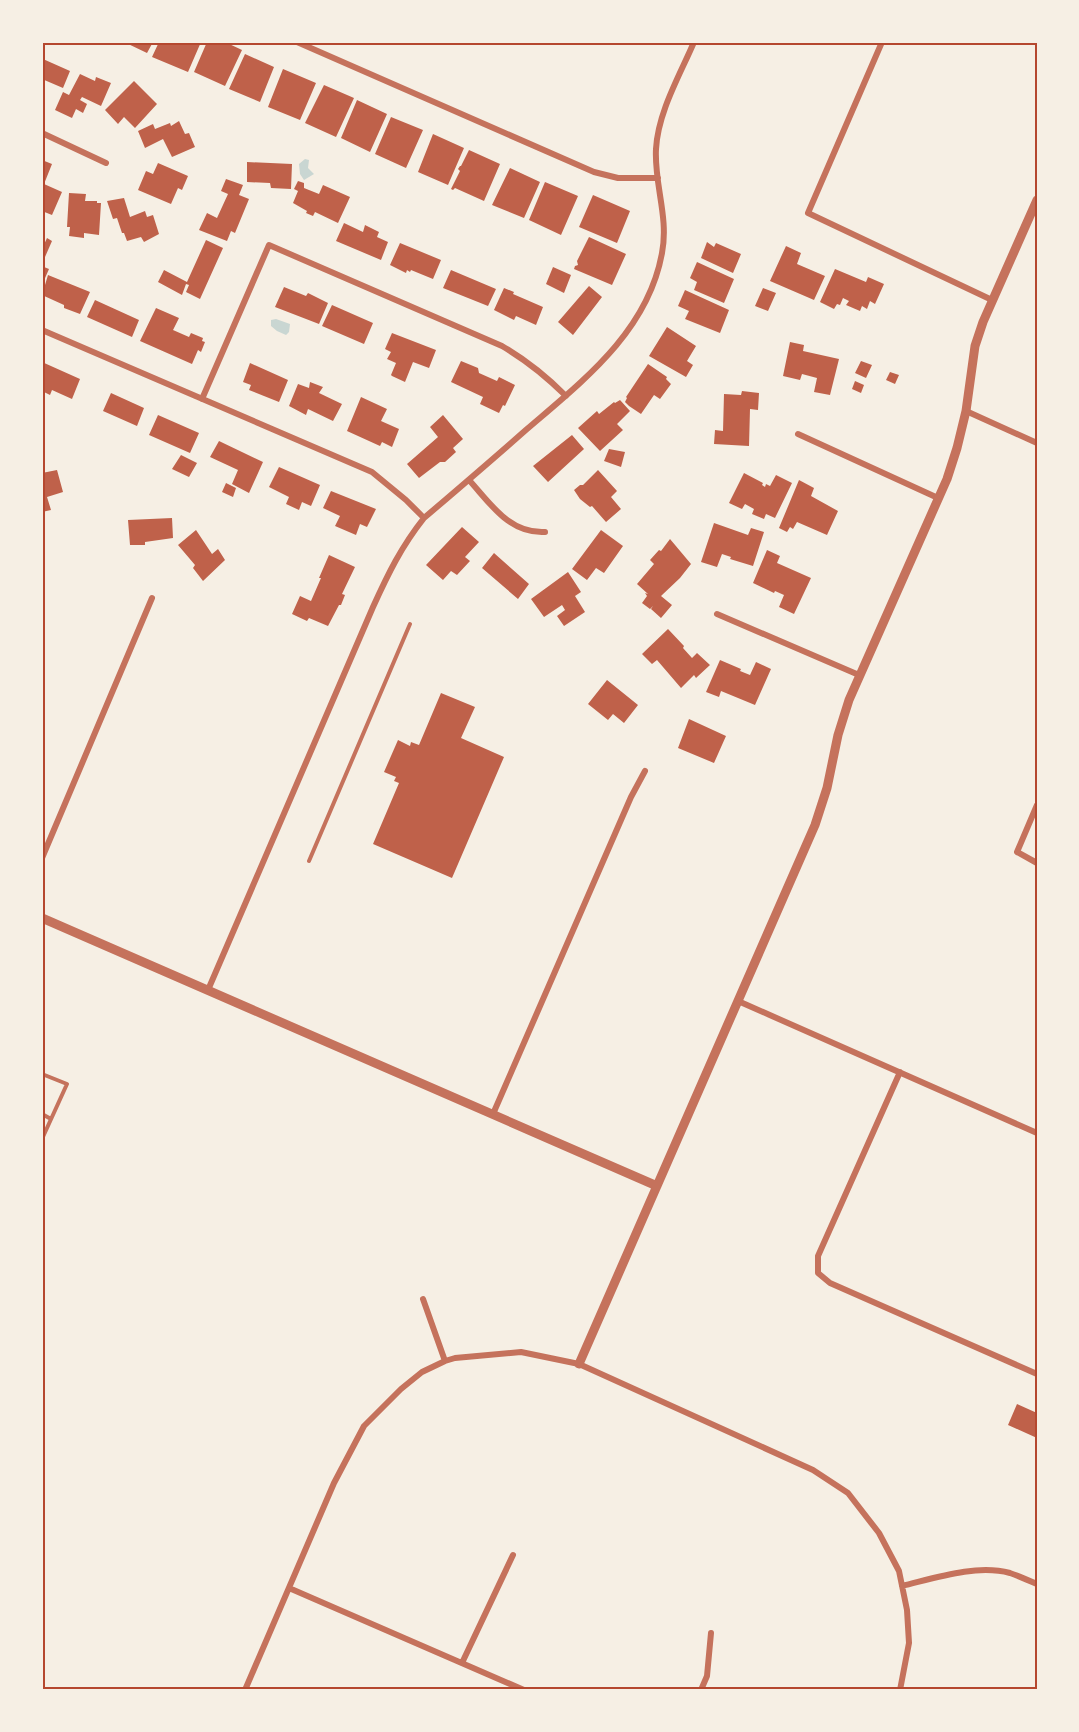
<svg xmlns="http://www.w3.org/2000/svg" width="1079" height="1732" font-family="'Golos Text',sans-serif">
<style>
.water{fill:#c9d6d2}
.building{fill:#bf614a}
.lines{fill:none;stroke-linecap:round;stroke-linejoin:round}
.service{stroke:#c5725c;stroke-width:4}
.minor{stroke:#c5725c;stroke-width:6}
.tertiary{stroke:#c5725c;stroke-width:9}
.neatline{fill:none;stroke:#b5482f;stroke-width:2}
</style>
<rect width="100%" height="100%" fill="#f6efe4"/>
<path class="water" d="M305 159 309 160 308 168 314 174 304 180 300 174 299 164Z
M276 319 290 324 289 332 286 335 277 331 271 326V320Z"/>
<path class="building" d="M124 42H153L147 53Z
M159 42H201L188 72 152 57Z
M207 42H225L242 50 225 86 194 72Z
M245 54 274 67 260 102 229 89Z
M43 59 70 71 63 88 42 79Z
M283 69 316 83 300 120 268 107Z
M80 74 95 81 96 77 111 83 101 106 82 97 80 100 87 104 83 113 76 109 72 118 55 110 63 92 69 95Z
M134 81 157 104 135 128 124 117 118 124 105 110Z
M324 85 354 98 336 137 305 123Z
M357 100 387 114 370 152 341 138Z
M391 117 423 130 406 168 375 154Z
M179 121 185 134 189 133 195 147 172 157 163 139 145 148 138 131 153 124 155 129 170 123 171 126Z
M433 134 464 148 448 185 418 172Z
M469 150 500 164 484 201 455 188 453 190 451 189 460 171 458 169 460 166H461Z
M42 160 52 164 44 184 62 192 52 215 42 211Z
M247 162 292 164 291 189 271 188 270 183 247 182Z
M158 163 188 176 182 190 178 188 171 204 138 190 146 171 153 174Z
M510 168 540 182 524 218 492 205Z
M226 179 243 185 239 195 249 199 235 233 231 231 227 241 199 230 207 213 217 218 228 194 221 191Z
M298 181 304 183V188L319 194 323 185 350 197 338 223 315 212 313 216 306 213 307 211 293 203 298 191 294 189Z
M545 182 578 196 561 235 529 220Z
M69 193 86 194 85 201H97V203H101L99 235 84 233V238L69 236 70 227H67Z
M593 195 630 211 617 243 579 227Z
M124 198 130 217 145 211 147 217 153 215 159 234 144 242 141 237 127 241 124 233H122L117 218 113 219 107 201Z
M344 223 363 232 365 225 379 232 377 237 388 242 381 260 336 241Z
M589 237 626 254 612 285 574 269 575 266 578 265 577 261Z
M47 238 52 241 45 257 42 255V249Z
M206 240 223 248 200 299 186 292 189 285 186 284 182 295 158 282 164 270 187 282Z
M707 242 714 247 716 243 741 254 733 273 701 258Z
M400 243 441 260 433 279 411 270 410 272 407 270 406 273 390 265Z
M786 246 801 253 797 264 825 276 814 300 770 281Z
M697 262 734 279 724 303 694 290 697 282 690 278Z
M44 267 49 269 42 285V270Z
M553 267 571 275 564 293 546 284Z
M835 269 866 282 868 277 884 284 875 304 870 301 867 309 862 306 860 311 846 305 849 301 843 298 840 305 837 304 834 309 820 302Z
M451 270 496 289 488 306 443 288Z
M48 275 90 292 80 314 64 308V305L42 295Z
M589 286 602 297 573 335 558 322Z
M284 287 306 296 308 293 328 303 319 324 275 307Z
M504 288 514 292 513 294 543 307 536 325 516 316 514 320 494 310Z
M763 288 776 293 768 311 755 306Z
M685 290 729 310 720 333 685 319 689 311 678 306Z
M95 300 139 320 132 337 87 317Z
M332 305 373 323 364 344 322 326Z
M156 308 179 318 173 330 189 337 191 333 203 338 202 341 205 342 201 352 198 350 192 364 140 341Z
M667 327 696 346 687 361 693 365 686 377 649 356Z
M392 333 436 350 429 368 413 362 405 382 392 376 391 375 396 363 387 359 391 352 385 349Z
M790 342 804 345 803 351 839 359 830 395 814 392 817 378 802 374 800 380 783 376Z
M461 361 478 368 479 373 497 381 499 377 515 385 505 406 503 405 499 413 480 404 483 397 451 382Z
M861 361 872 365 866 378 855 373Z
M42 362 80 379 72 399 52 390 50 395 42 391Z
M250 363 288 380 279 402 249 390 251 385 243 382Z
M648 364 667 377 666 379 671 384 660 399 654 395 641 414 629 406 625 402 627 398 626 397Z
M890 372 899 375 895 384 886 380Z
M855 381 864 385 861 393 852 389Z
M310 382 323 387 319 393 342 404 333 421 308 409 306 415 289 406 298 384 309 388Z
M742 391 759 393 758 410 750 409 749 446 714 444 715 430 723 431 724 394 741 395Z
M111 393 144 408 137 426 103 411Z
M361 397 387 409 381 421 399 429 392 447 382 442 380 446 347 431Z
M620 400 630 411 617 424 623 430 600 451 578 428 597 411 599 414 614 402 615 403Z
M158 415 199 433 190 453 149 435Z
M443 415 463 439 453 448 456 452 445 462H440L419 478 407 464 438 437 430 427Z
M572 435 584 449 548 482 533 466Z
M219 441 263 462 249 493 232 484 238 470 210 457Z
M609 449 625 452 621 467 604 461Z
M181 455 197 463 189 477 172 469Z
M279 467 320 485 311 506 302 502 299 510 286 504 289 497 269 487Z
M57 470 63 492 47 497 51 510 42 512V473Z
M598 470 617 491 611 497 621 509 606 522 592 506 590 507 580 499 574 490 580 485H583Z
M744 473 763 483 762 485 765 487 766 484 770 486 776 475 792 483 775 518 766 514 764 519 752 514 754 509 745 504 742 509 729 503Z
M799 480 814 488 811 496 838 511 827 535 797 522 793 529 790 527 787 532 779 528Z
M226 483 236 488 233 497 222 492Z
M331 491 376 509 367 527 360 524 356 535 335 526 340 516 323 508Z
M172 518 173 538 145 542V545H130L128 520Z
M714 523 748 535 751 528 764 532 753 566 730 559 731 557 722 554 717 567 701 562Z
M462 527 479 542 465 557 470 561 457 575 451 571 443 580 426 565Z
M196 530 212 554 218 549 225 560 203 581 193 568 195 565 178 545Z
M601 530 623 546 604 573 596 568 587 580 572 569Z
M670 539 691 564 680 578 661 596 672 605 661 618 651 609 653 606 650 609 642 603 647 596 645 593 648 594 637 584 654 564 650 560 659 550 661 551Z
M767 550 780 556 777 563 811 578 794 614 779 607 784 595 775 591 774 593 753 583Z
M494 553 529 584 518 599 482 568Z
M329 555 355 567 342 594 345 595 341 605H339L328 626 309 618 307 621 292 614 300 596 311 601 321 578H319Z
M568 572 581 592 575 596 585 612 564 626 557 616 565 610 562 605 544 617 531 599Z
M668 629 684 646 683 648 692 658 697 653 710 665 696 678 694 675 681 688 657 660 652 664 642 654Z
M720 660 741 669 740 671 750 675 756 662 771 669 755 705 721 691 719 697 706 692Z
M607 680 638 705 624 723 613 714 608 720 588 704Z
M441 693 475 707 461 738 504 757 452 878 373 844 399 783 394 781 396 777 384 772 398 740 410 746 411 742 419 745Z
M689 719 726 736 714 763 678 748Z
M1017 1404 1037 1413V1438L1008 1425Z"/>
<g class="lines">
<path class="service" d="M309 861 410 624
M42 1074 67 1084 42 1139
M42 1114 51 1119"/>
<path class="minor" d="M297 42 594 172 618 178H658
M882 42 808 213 992 300
M42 133 106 163
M42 330 372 472 406 500 424 518
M202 399 269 245 502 346C526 360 546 376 566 396
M966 411 1037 443
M798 434 938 498
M469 480C490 503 509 534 545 532
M717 614 859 675
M1037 805 1017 852 1037 863
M42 858 152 598
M208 990 373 607C388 574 401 547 424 518 458 489 493 459 527 429 584 380 648 331 662 253 669 217 654 184 656 149 658 112 680 75 694 42
M738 1001 1037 1133
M900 1072 818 1256V1273L830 1283 1037 1374
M493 1114 631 797 645 771
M423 1299 445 1361
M902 1586C935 1578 976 1564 1010 1573 1019 1576 1028 1580 1037 1584
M289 1588 524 1690
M462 1663 513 1555
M245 1690 334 1483 364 1426 401 1389 422 1372 445 1361 455 1358 521 1352 579 1364 813 1470 848 1493 879 1533 899 1571 907 1610 909 1643 900 1690
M701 1690 707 1676 711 1633"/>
<path class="tertiary" d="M42 918 657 1186
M579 1364 815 825 827 788 838 735 849 700 947 479 957 448 966 411 975 346 983 322 1037 200"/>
</g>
<rect width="1079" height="1732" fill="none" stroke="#f6efe4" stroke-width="87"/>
<rect x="44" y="44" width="992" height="1644" class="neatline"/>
</svg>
